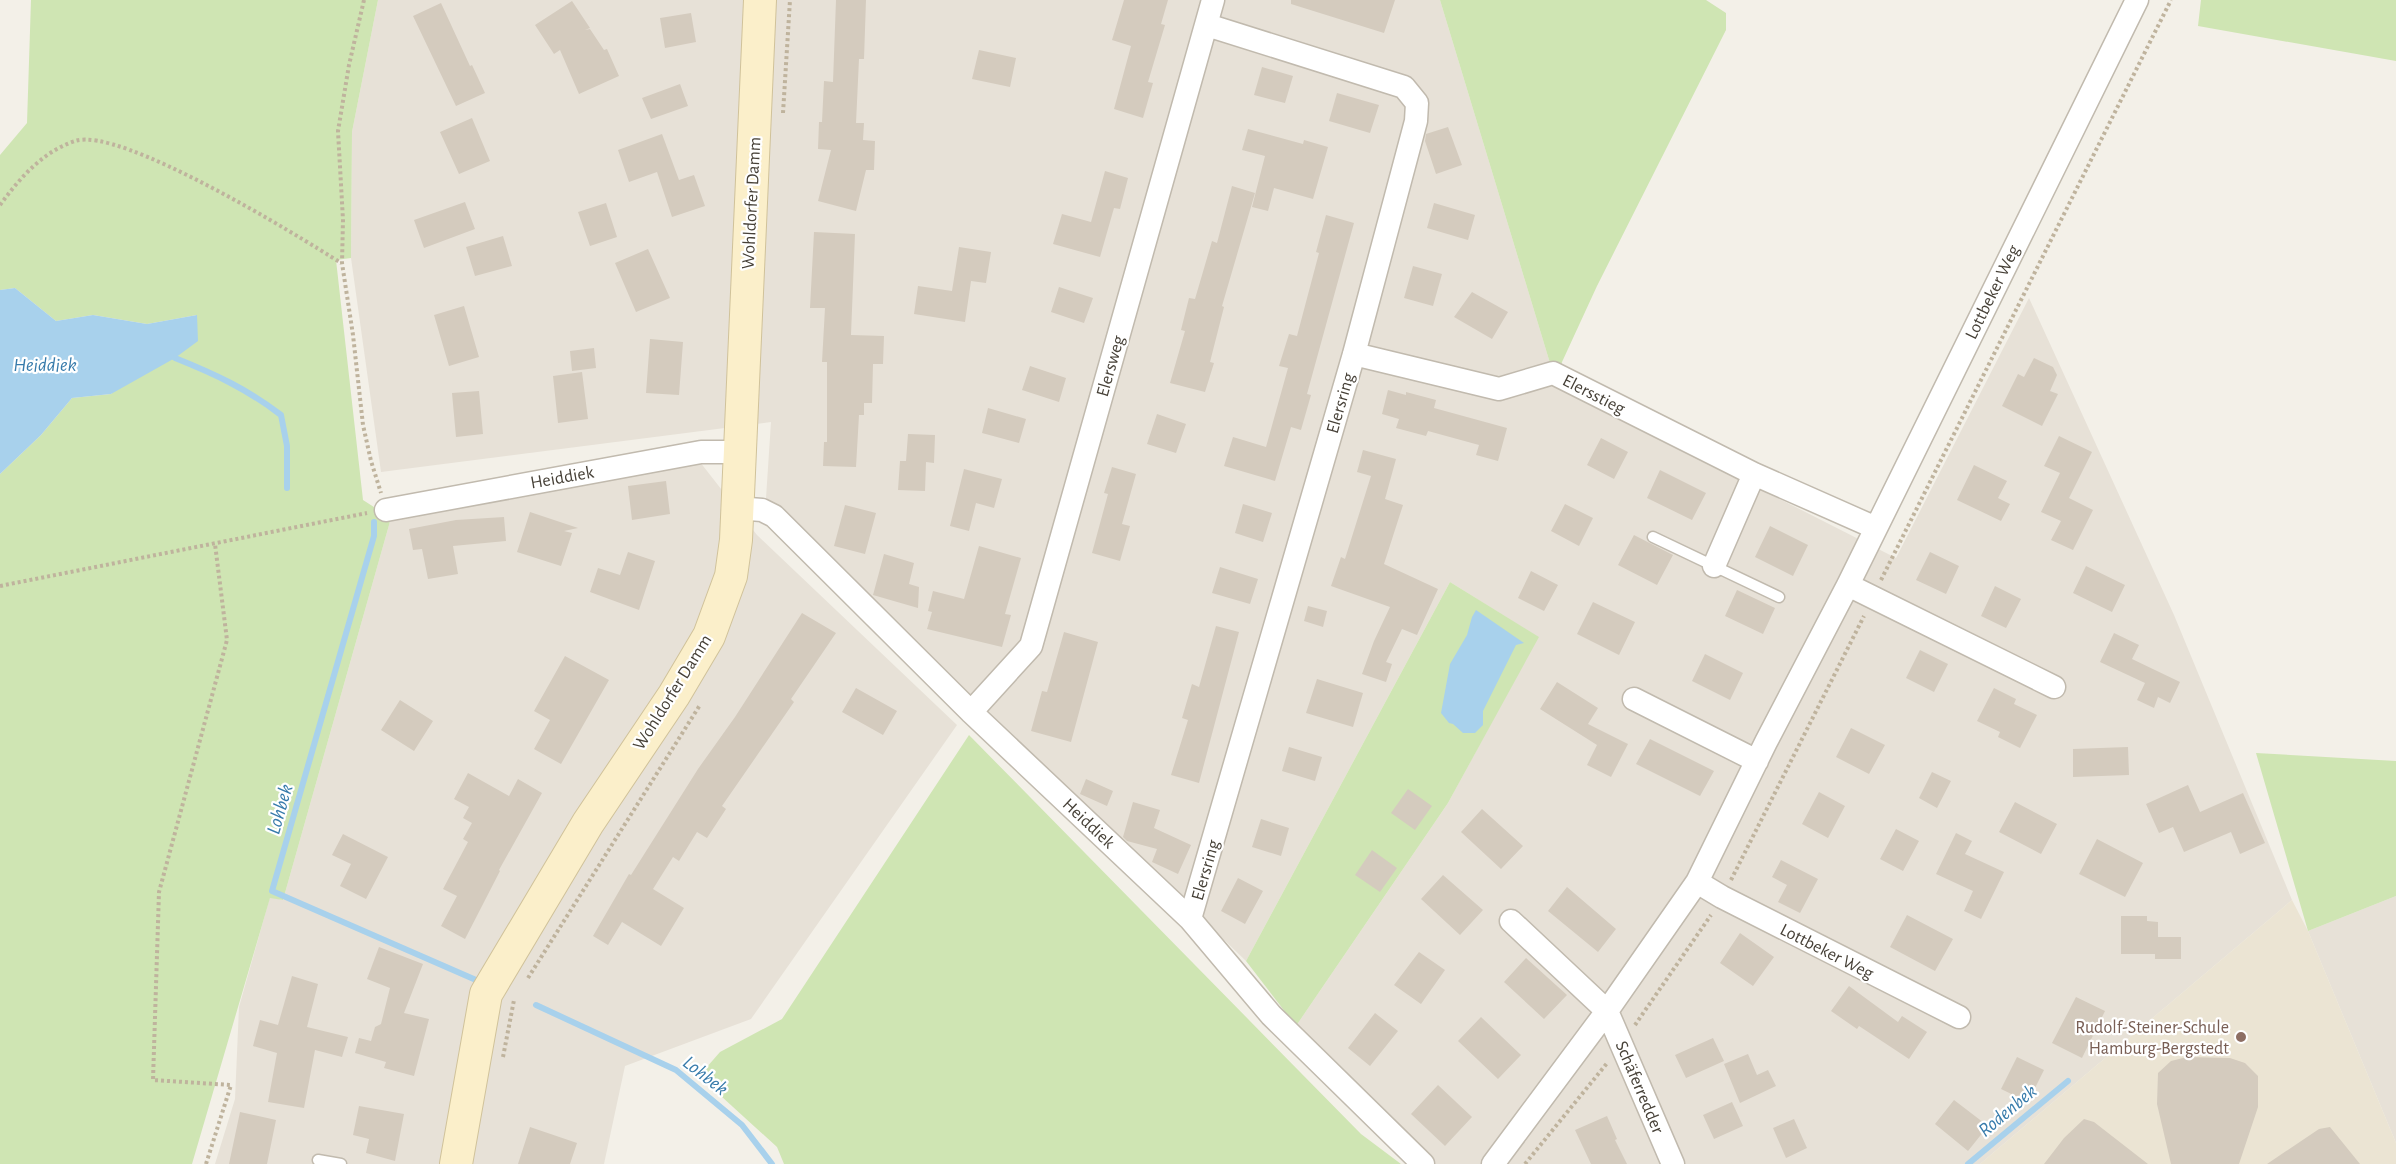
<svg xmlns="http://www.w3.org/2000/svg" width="2396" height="1164" font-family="'Alegreya Sans',sans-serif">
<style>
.residential{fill:#e7e1d7}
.education{fill:#ebe4d3}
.green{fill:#cfe5b3}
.water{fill:#a8d1ec}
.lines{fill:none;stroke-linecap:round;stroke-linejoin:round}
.stream{stroke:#a8d1ec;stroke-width:6}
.building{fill:#d4cbbe}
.lane-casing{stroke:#c1baae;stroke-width:13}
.street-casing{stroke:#c1baae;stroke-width:25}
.secondary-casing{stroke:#d0c29a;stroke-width:34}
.path{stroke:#bfb39d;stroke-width:4;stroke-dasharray:3 3;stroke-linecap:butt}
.lane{stroke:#fff;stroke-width:10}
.street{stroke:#fff;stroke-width:22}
.secondary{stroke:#fbefca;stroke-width:32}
.education-dot{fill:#8d6e63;stroke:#fff;stroke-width:2}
.labels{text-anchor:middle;stroke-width:4.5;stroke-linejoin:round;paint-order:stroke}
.street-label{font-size:18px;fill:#464037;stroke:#fff}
.education-label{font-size:18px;fill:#785e54;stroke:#fff;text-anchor:end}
.water-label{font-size:20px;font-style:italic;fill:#377bab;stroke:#fff}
</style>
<rect width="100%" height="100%" fill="#f3f0e8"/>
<path class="residential" d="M378 0H1440L1553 373 1555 385 1896 558 2029 298 2174 615 2292 900 1980 1164H1432L1296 1026 1448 803 1538 637 1450 582 1246 961 766 498 771 422 381 472 351 258 352 132Z
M700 462 757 535 957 725 751 1019 625 1066 604 1164H215L235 1099 239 1007 270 897 283 900 391 518Z
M2396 896V1143L2308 931Z"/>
<path class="education" d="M2292 900 2308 931 2396 1143V1164H1980Z"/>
<path class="green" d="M31 0H378L352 132 351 258 336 260 363 500 391 518 283 900 270 898 192 1164H0V474L41 435 72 398 111 394 197 315 147 324 93 315 56 321 15 288 0 290V155L27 123Z
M1440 0H1706L1726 13V30L1597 286 1562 362 1559 377 1553 373Z
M2201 0H2396V61L2198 26Z
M1450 582 1539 637 1448 803 1296 1026 1246 961Z
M969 735 1361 1134 1401 1164H784L777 1147 699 1076 720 1052 782 1019Z
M2256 753 2396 761V896L2308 931Z"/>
<path class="water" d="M15 288 56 321 93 315 147 324 197 315 198 341 175 358 111 394 72 398 41 435 0 474V290Z
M1476 610 1524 643 1516 645 1483 711V725L1475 733H1463L1453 724 1449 723 1441 713 1450 664 1467 635 1472 617Z"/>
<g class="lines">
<path class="stream" d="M175 358C215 374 247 389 281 415L287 446V488
M374 522V536L272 891 476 980
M536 1005 676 1070 742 1125 772 1164
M1968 1164 2068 1081"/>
</g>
<path class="building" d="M836 0H866L864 59H859L856 123H864L863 140 875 141 874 170H866L856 211 818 201 831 150 818 149 819 122H822L824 81 833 82Z
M1124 0H1168L1161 24 1165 25 1148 82 1153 83 1143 118 1114 109 1131 46 1112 40Z
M1291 0H1395L1384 33 1291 4Z
M572 1 590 28 585 30 590 29 604 50 607 49 619 76 579 94 560 50 554 54 535 25Z
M441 3 470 66 472 65 485 93 456 106 413 16Z
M691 13 696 42 665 48 660 18Z
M979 50 1016 58 1010 87 972 79Z
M1262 67 1293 76 1285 103 1254 95Z
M680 84 688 106 651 119 642 98Z
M1337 93 1379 105 1370 133 1329 121Z
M472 118 490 161 459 174 440 132Z
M1448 127 1462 165 1436 174 1425 141 1426 134Z
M1248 129 1303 144 1304 140 1328 147 1313 199 1274 188 1268 211 1252 207 1265 156 1242 150Z
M662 134 679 180 694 175 705 206 672 217 657 172 629 182 618 150Z
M1105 171 1128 178 1120 209 1114 208 1100 257 1053 244 1062 214 1091 222Z
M1232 186 1255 193 1222 306 1224 307 1210 362 1214 363 1205 392 1170 383 1185 331 1181 330 1189 298 1195 299 1212 241 1217 243Z
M465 202 475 229 424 248 414 220Z
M606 203 617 237 590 246 578 212Z
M1434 203 1475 215 1468 240 1427 228Z
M1326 215 1354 223 1307 394 1311 395 1301 430 1291 427 1275 481 1224 466 1233 437 1266 447 1288 368 1279 366 1289 334 1297 336 1319 253 1316 252Z
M814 232 855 234 851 335 884 336 883 364H873L872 403H864V415H859L856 467 823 466 824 442H827V362H822L825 308H810Z
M503 236 512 266 475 276 466 247Z
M959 247 991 252 986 283 971 281 965 322 914 314 918 286 952 291Z
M648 249 670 298 636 312 615 263Z
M1413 266 1442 274 1433 306 1404 298Z
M1059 287 1093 298 1084 323 1051 312Z
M1472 292 1508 312 1492 339 1454 317Z
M464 306 479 357 449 366 434 315Z
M650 339 683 342 679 395 646 393Z
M594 348 596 368 572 371 570 351Z
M2034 358 2053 367 2057 375 2050 391 2058 394 2042 426 2002 406 2018 374 2024 377Z
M1030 366 1066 378 1059 402 1022 390Z
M582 372 588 419 558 423 553 376Z
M1388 390 1406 395V392L1436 400 1434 408 1507 428 1498 461 1476 455 1479 445 1428 431 1426 436 1396 428 1399 419 1382 414Z
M479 391 483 434 456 437 452 393Z
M988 408 1026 419 1019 443 982 433Z
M1157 414 1186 424 1176 453 1147 444Z
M908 434 935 435 934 463 926 462 925 491 898 490 900 461H906Z
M2059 436 2092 452 2069 498 2093 510 2073 550 2051 540 2061 521 2041 512 2060 473 2044 466Z
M1601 438 1628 452 1614 479 1587 465Z
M1363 450 1396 459 1385 499 1403 505 1384 564 1438 589 1417 635 1402 629 1386 662 1392 664 1386 682 1362 674 1374 641 1390 607 1331 586 1341 557 1345 559 1371 476 1357 472Z
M1974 465 2007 481 1998 498 2010 504 2001 521 1957 500Z
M1112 467 1136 474 1122 524 1130 526 1120 561 1092 553 1108 494 1104 493Z
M964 469 1002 479 994 508 976 503 969 531 950 526Z
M1660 470 1706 493 1692 520 1647 498Z
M666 481 670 514 632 520 628 486Z
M1243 504 1272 513 1263 542 1235 533Z
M1565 504 1593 518 1579 546 1551 531Z
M845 505 876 513 865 554 834 546Z
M530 512 578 528 564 531 572 533 561 566 517 552Z
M504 517 506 541 453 546 458 574 428 579 422 549 413 550 409 529 456 520Z
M1770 526 1808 545 1793 576 1755 557Z
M1634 535 1673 555 1657 585 1618 565Z
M979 546 1021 558 1005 614 1011 615 1002 647 927 629 932 612 928 611 933 591 964 599Z
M628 552 655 561 639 610 590 592 598 568 620 575Z
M1930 552 1959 566 1946 594 1916 580Z
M884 554 914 563 909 584 919 587 918 608 873 595Z
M2086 566 2125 585 2112 612 2073 593Z
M1220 567 1258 579 1250 604 1212 593Z
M1531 571 1558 585 1544 611 1518 598Z
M1995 586 2021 599 2006 628 1981 616Z
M1737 590 1775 608 1763 634 1725 616Z
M1593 602 1635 622 1619 655 1577 634Z
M1308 606 1327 611 1323 627 1304 621Z
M802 613 836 633 791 699 794 702 722 806 726 809 707 838 697 832 679 861 673 857 653 889 684 908 661 946 622 922 608 945 593 936 629 874 631 875 698 769 735 717Z
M1216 626 1239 632 1199 783 1171 775 1188 720 1182 718 1192 684 1199 687Z
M1064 632 1098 642 1071 742 1031 731 1042 691 1047 692Z
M2114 633 2139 645 2132 659 2180 682 2170 703 2158 697 2154 708 2137 700 2145 683 2100 662Z
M1920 650 1948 664 1934 692 1906 678Z
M1705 654 1743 673 1730 700 1692 681Z
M565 656 609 680 561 764 534 749 550 720 534 711Z
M1317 679 1363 693 1353 727 1306 713Z
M1557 682 1598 708 1588 724 1628 744 1611 777 1587 765 1597 745 1540 709Z
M856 688 897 711 883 735 842 712Z
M1994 688 2016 699 2014 704 2037 715 2020 748 1998 737 2000 732 1977 721Z
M400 700 433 721 414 751 381 730Z
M1851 728 1885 745 1869 774 1836 757Z
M1650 739 1714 771 1700 796 1636 764Z
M1289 747 1322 757 1315 781 1282 771Z
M2128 747 2129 775 2073 777V749Z
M1932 772 1951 781 1937 808 1919 798Z
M468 773 509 796 518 779 542 793 499 870 500 871 465 939 441 926 457 896 443 889 468 842 463 839 472 823 463 818 469 807 454 799Z
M1086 779 1113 791 1107 806 1080 794Z
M2188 785 2200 812 2243 793 2265 843 2240 854 2231 832 2184 852 2173 827 2159 833 2146 804Z
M1408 789 1432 806 1415 830 1391 813Z
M1819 792 1845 806 1828 838 1802 824Z
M1133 802 1160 810 1154 828 1191 845 1178 874 1152 862 1157 849 1127 841 1123 837Z
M2015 802 2057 824 2041 854 1999 832Z
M1482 809 1523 846 1501 869 1461 832Z
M1261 819 1289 828 1281 856 1252 847Z
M1896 829 1919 841 1903 871 1880 859Z
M1956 833 1972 841 1965 854 2004 872 1981 919 1964 911 1973 891 1936 874Z
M343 834 388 857 366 899 340 886 351 864 332 855Z
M2097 839 2143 863 2125 897 2079 874Z
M1372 850 1397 868 1380 892 1355 875Z
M1781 860 1818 879 1800 913 1778 902 1787 885 1772 877Z
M1443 875 1483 910 1460 935 1421 899Z
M1238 878 1263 891 1245 924 1221 911Z
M1567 887 1616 929 1598 952 1548 911Z
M1907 915 1953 939 1935 971 1890 947Z
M2121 916H2147V921L2158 922V937H2181V959H2155V954H2121Z
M1740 933 1774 957 1753 986 1720 963Z
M379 947 423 964 404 1013 429 1019 414 1076 384 1068 386 1062 355 1053 359 1038 371 1041 375 1027 381 1024 390 988 367 979Z
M1419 952 1445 970 1421 1004 1394 985Z
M1526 958 1567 995 1544 1019 1504 982Z
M292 976 318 984 307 1027 348 1037 342 1057 315 1050 304 1108 268 1102 277 1053 253 1046 260 1020 278 1025Z
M1849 986 1898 1022 1902 1016 1927 1032 1909 1059 1859 1026 1857 1029 1831 1011Z
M2076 997 2105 1011 2082 1058 2052 1043Z
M1375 1013 1398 1031 1370 1066 1348 1048Z
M1481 1017 1521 1055 1498 1079 1458 1041Z
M1713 1038 1724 1061 1686 1078 1675 1055Z
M1748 1054 1757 1075 1768 1070 1776 1086 1740 1103 1724 1064Z
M2017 1057 2044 1070 2028 1102 2001 1089Z
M2187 1057 2230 1058 2245 1063 2258 1076V1107L2239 1164H2171L2157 1104 2158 1073 2171 1061Z
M1438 1085 1472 1117 1445 1146 1411 1114Z
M1954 1100 1988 1126 1968 1151 1935 1124Z
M1732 1102 1743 1126 1714 1139 1703 1115Z
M359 1106 404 1114 395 1161 366 1153 369 1139 353 1135Z
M240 1112 276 1120 267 1164H229Z
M1607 1116 1617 1139 1615 1140 1627 1164H1591L1575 1130Z
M1794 1119 1807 1148 1786 1158 1773 1128Z
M2084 1119 2094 1122 2148 1164H2044L2064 1138Z
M530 1127 577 1143 570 1164H518Z
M2330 1127 2360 1164H2267L2319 1129Z"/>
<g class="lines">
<defs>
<path id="lane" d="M1653 537 1779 597
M318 1160 341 1164"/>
<path id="street" d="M1354 354 1499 389 1553 373 1754 474 1876 528
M736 508 762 510 774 516 971 712 1190 919 1271 1015 1423 1164
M386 510 701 452H739
M1714 566 1754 474
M1848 585 2054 687
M1634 699 1757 761
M971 712 1031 646 1213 0
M1697 882 1722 897 1959 1017
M1190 919 1354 354 1416 121 1417 103 1404 87 1207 25
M1511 921 1607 1011 1673 1164
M1493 1164 1607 1011 1697 882 1766 742 1848 585 2137 0"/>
<path id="secondary" d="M456 1164 486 994 588 823 674 695 709 636 731 576 736 540 760 0"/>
</defs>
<use href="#lane" class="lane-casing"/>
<use href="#street" class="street-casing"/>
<use href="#secondary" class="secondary-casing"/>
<path class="path" d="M364 0 349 65 338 131 343 220 342 263 353 335 363 425 371 461 381 493
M783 113 790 0
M0 205C20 178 42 152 75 141 120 126 297 235 341 263
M1881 580 2171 0
M0 586 367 513
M1731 880 1864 616
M528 978 700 705
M1635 1025 1711 915
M503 1057 514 1000
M206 1164 231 1085 153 1080 159 892 227 640 215 544
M1525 1164 1608 1062"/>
<use href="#lane" class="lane"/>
<use href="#street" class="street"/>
<use href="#secondary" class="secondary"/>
</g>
<circle class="education-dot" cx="2241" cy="1037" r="6"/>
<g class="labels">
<g class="street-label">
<text transform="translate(751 203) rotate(-87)" y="6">Wohldorfer Damm</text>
<text transform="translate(1992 292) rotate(-64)" y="6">Lottbeker Weg</text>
<text transform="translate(1110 366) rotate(-74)" y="6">Elersweg</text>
<text transform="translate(1594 394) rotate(27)" y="6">Elersstieg</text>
<text transform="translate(1340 403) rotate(-74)" y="6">Elersring</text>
<text transform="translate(562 477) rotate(-10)" y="6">Heiddiek</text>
<text transform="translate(672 692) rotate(-58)" y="6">Wohldorfer Damm</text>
<text transform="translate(1089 823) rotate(43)" y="6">Heiddiek</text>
<text transform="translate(1205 870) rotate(-74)" y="6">Elersring</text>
<text transform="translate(1827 951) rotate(27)" y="6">Lottbeker Weg</text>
<text transform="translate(1640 1087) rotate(67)" y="6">Schäferredder</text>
</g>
<g class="education-label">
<text x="2229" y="1033">Rudolf-Steiner-Schule<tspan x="2229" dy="21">Hamburg-Bergstedt</tspan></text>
</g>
<g class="water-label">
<text x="45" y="371">Heiddiek</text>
<text transform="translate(279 809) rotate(-74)" y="7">Lohbek</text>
<text transform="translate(706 1075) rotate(38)" y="7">Lohbek</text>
<text transform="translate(2007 1110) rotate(-40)" y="7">Rodenbek</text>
</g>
</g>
</svg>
